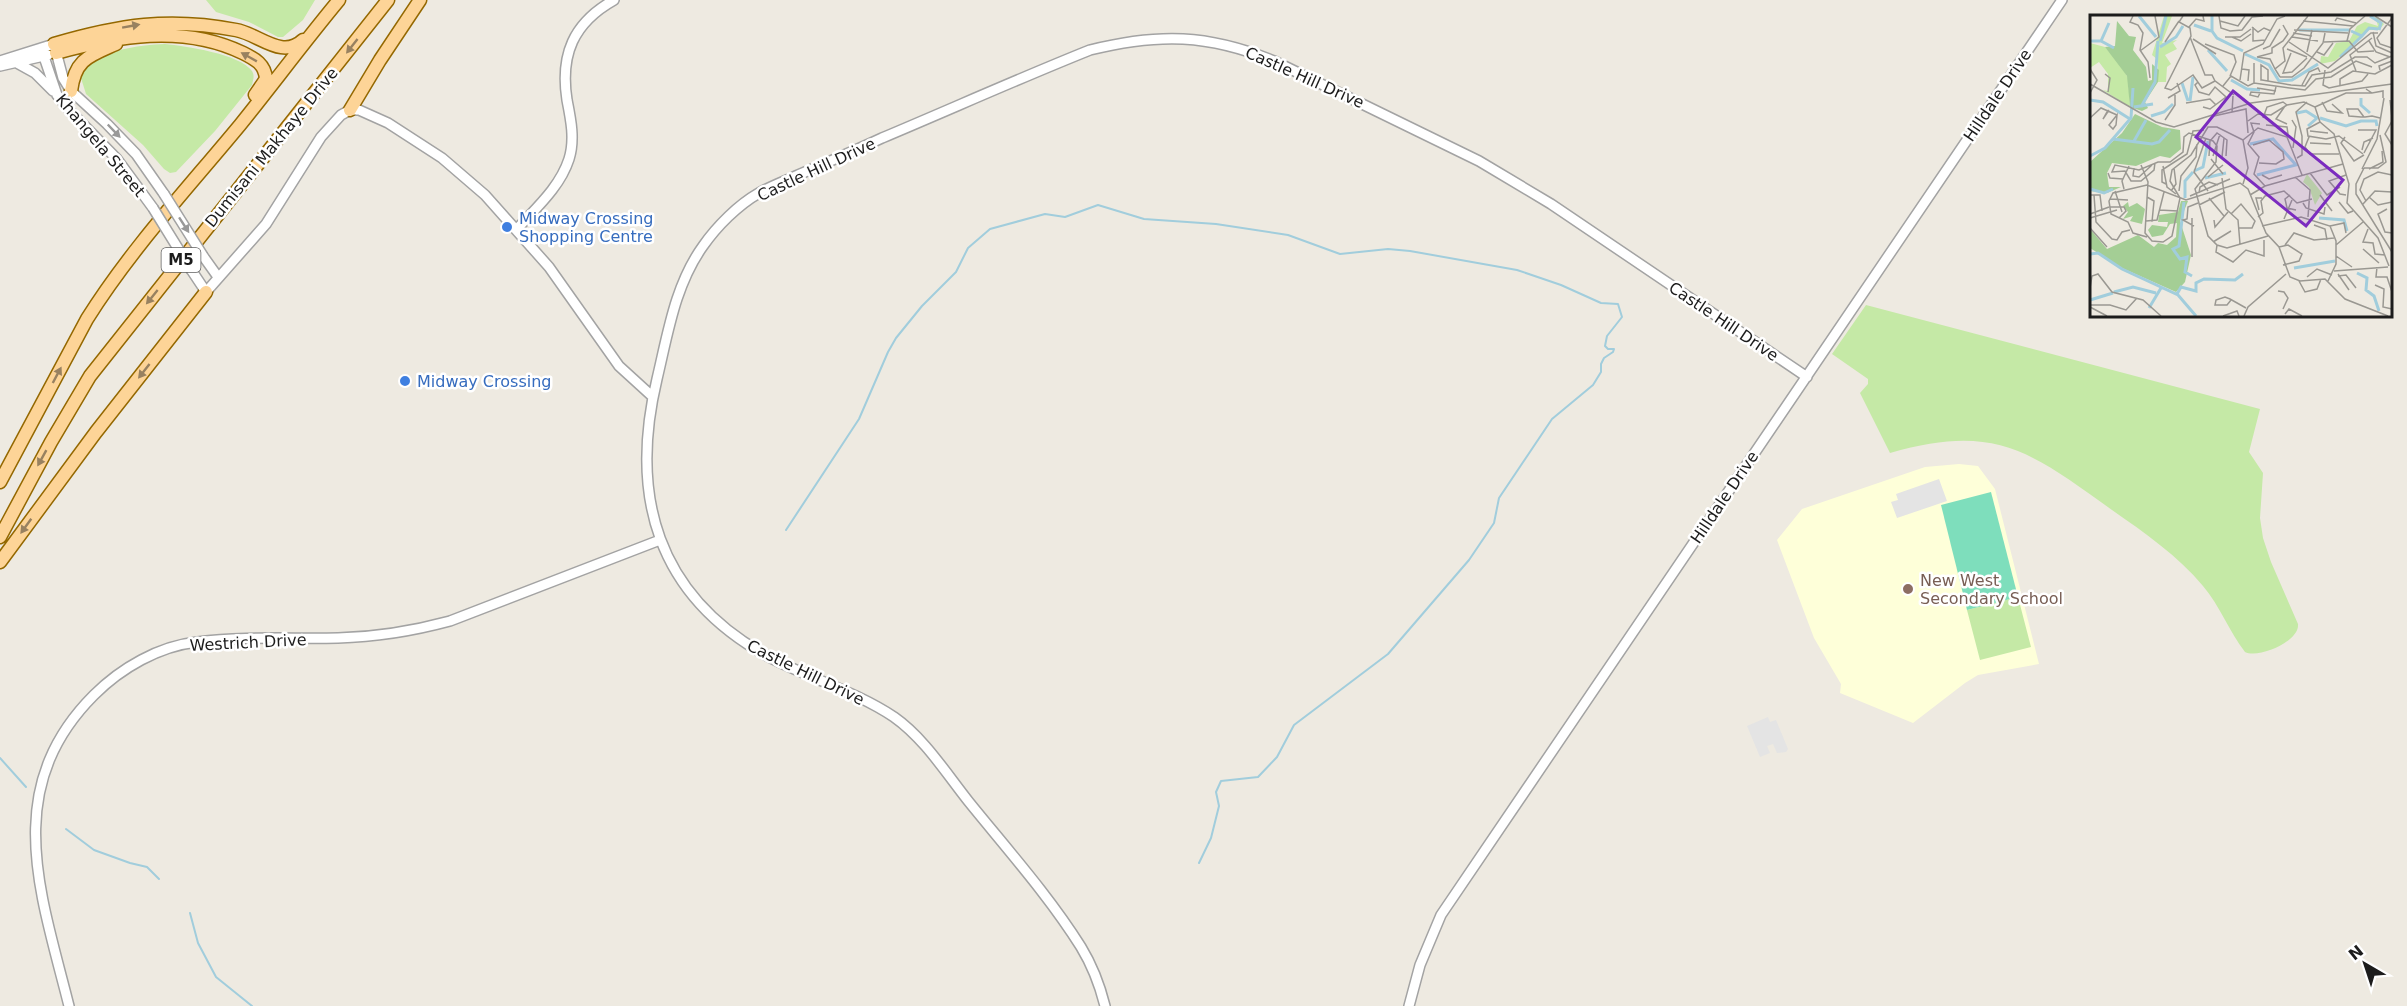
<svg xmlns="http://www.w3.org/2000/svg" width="2407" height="1006" font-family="'DejaVu Sans',sans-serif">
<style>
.education{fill:#feffd9}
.grass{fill:#c5e9a6}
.pitch{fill:#7edebc}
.parking{fill:#e4e4e4}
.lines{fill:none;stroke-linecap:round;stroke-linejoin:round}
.stream{stroke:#a1cddc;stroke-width:2}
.minor-casing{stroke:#a3a3a3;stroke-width:12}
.major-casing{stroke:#946800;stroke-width:15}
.minor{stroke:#fff;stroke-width:9}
.major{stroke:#fdd497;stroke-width:12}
.minor-bridge-casing{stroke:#a3a3a3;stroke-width:12;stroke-linecap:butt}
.minor-bridge{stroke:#fff;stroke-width:9}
.oneway{fill:#988160}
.oneway2{fill:#999}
.shop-dot{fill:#3f7fe0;stroke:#fff;stroke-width:2}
.education-dot{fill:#8d6e63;stroke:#fff;stroke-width:2}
.labels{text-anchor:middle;stroke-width:5;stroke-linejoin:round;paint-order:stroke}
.shield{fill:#fff;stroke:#606060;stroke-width:1.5}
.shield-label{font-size:15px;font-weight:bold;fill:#1c1c1c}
.street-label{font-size:16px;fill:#1c1c1c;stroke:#fff}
.shop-label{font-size:16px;fill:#366cbe;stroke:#fff;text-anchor:start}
.education-label{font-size:16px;fill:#785e54;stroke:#fff;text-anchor:start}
.inset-river{fill:none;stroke:#a1cddc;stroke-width:3}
.inset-road{fill:none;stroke:#9a9892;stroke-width:1.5}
.view{fill:#7b2cbf;fill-opacity:0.15;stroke:#7b2cbf;stroke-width:3}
.inset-edge{fill:none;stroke:#1c1c1c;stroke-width:3}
</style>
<rect width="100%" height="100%" fill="#eeeae1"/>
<path class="education" d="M1959 464 1978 466 1995 489 2039 664 1978 675 1965 683 1913 723 1840 693 1841 684 1814 638 1777 540 1802 509 1925 467Z"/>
<path class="grass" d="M206 0H315L303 20 283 37H278L249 22 216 12Z
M165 44C185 46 240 54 252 71 255 76 253 80 252 85L215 131 176 172 170 173 164 169 143 145 86 94 80 75C92 50 141 45 165 44Z
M1866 305 2260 409 2249 452 2263 473 2260 518 2263 538 2271 562 2298 624C2300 641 2259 659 2245 652 2229 631 2220 606 2203 586 2178 556 2145 533 2112 510 2030 451 1995 423 1890 453L1860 393 1868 384V379L1832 354Z
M2018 597 2031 647 1980 660 1967 610Z"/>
<path class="pitch" d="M1991 492 2018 597 1967 610 1941 505Z"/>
<path class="parking" d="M1939 479 1947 501 1897 518 1891 502 1898 500 1896 494Z
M1768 717 1770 722 1776 720 1788 749 1786 752 1777 753 1773 744 1767 746 1770 753 1760 757 1747 726Z"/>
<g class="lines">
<path class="stream" d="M786 530 859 419 888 352 896 338 922 306 956 272 968 248 990 229 1045 214 1065 217 1098 205 1144 219 1216 224 1288 235 1340 254 1388 249 1410 251 1517 270 1561 285 1601 303 1618 304 1622 317 1607 336 1605 346 1608 349H1614L1613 352 1604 358 1601 364V372L1593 385 1552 419 1499 498 1494 523 1469 560 1388 654 1294 725 1277 757 1258 777 1221 781 1216 792 1219 806 1211 838 1199 863
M0 758 26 787
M66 829 94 850 130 863 147 867 159 879
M190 913 198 943 216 977 252 1006"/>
<defs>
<path id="minor" d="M41 48 57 95 70 111 117 159 153 208
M0 61 54 44 63 78 71 91 107 124 136 154 164 194
M17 63 35 73 53 91
M0 66 48 55
M517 229C536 208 560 187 569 159 575 140 571 120 567 100 560 55 573 23 614 0
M203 256 218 277
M192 271 206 292 266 224 321 137 341 115 350 110H359L388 123 442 158 485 195 549 267 619 366 653 397
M69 1006C41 894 0 789 94 695 121 668 159 646 197 642 244 636 291 639 338 638 376 637 413 631 450 621L660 540
M1105 1006C1100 986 1092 965 1081 947 1049 896 1007 849 969 802 946 773 924 738 894 717 855 691 808 678 767 656 657 595 629 496 657 379 668 333 675 285 703 246 717 226 738 205 759 193 771 186 785 181 798 175 826 163 854 151 882 138 951 109 1020 78 1090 50 1159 33 1208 34 1274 61L1479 161 1551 204 1807 377
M1409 1006 1420 965 1441 915 2062 0"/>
<path id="major" d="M54 44C119 25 169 17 236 30 259 34 282 60 303 40
M56 53C117 36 183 24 243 53 255 59 265 64 266 79L255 95
M71 91C75 59 89 56 116 44
M350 110 380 60 420 0
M0 482 87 319C131 249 187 189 240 125 273 84 305 41 339 0
M0 537 51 442 90 376 388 0
M0 562 96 432 206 292"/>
</defs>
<use href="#minor" class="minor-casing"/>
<use href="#major" class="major-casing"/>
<use href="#minor" class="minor"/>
<use href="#major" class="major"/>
<defs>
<path id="minor-bridge" d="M164 194 203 256
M153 208 192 271"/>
</defs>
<use href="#minor-bridge" class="minor-bridge-casing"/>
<use href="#minor-bridge" class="minor-bridge"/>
</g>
<defs><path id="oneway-solid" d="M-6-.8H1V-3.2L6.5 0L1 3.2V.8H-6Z" transform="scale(1.5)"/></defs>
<g class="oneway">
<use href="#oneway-solid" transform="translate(131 26) rotate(-10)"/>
<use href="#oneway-solid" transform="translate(352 46) rotate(128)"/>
<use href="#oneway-solid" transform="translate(249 57) rotate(-151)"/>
<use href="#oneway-solid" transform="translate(152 297) rotate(129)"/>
<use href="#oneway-solid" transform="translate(144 371) rotate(128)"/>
<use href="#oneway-solid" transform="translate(57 375) rotate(-62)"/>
<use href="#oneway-solid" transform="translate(42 458) rotate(119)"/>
<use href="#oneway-solid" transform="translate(26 526) rotate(126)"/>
</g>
<g class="oneway2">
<use href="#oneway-solid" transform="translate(114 131) rotate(46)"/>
<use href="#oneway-solid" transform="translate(184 225) rotate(57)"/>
</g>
<g class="shop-dot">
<circle cx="507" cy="227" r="6"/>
<circle cx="405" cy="381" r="6"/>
</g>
<circle class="education-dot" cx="1908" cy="589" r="6"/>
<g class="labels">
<rect class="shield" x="161.5" y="248" width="39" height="24" rx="4.5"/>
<g class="shield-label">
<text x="181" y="265">M5</text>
</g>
<g class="street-label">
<text transform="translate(1305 77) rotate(24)" y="6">Castle Hill Drive</text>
<text transform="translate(1997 95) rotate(-56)" y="6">Hilldale Drive</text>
<text transform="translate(101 145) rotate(50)" y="6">Khangela Street</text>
<text transform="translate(271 147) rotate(-51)" y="6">Dumisani Makhaye Drive</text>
<text transform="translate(816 169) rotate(-25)" y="6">Castle Hill Drive</text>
<text transform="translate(1724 321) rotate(34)" y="6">Castle Hill Drive</text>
<text transform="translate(1724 497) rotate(-56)" y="6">Hilldale Drive</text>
<text transform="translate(248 642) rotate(-3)" y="6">Westrich Drive</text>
<text transform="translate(806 672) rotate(26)" y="6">Castle Hill Drive</text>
</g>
<g class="shop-label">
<text x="519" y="224">Midway Crossing<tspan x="519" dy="18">Shopping Centre</tspan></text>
<text x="417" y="387">Midway Crossing</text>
</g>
<g class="education-label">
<text x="1920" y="586">New West<tspan x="1920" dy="18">Secondary School</tspan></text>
</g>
</g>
<g transform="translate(2090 15)">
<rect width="302" height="302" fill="#eeeae1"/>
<path d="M74 1H82L72 28 87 25 83 28 87 34 75 40 81 49 77 52 76 67H68V45L62 40ZM285 1 294 9 289 15H279L245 46 230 49 231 41 238 42 246 28 259 26 267 11 275 7 288 11ZM0 28 15 32 31 50 38 63 40 92 13 75 18 76V59L9 47 0 53ZM217 159 232 178 225 190 219 172 213 167Z" fill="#c5e9a6"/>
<path d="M27 6 39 21 46 22 43 35 56 52 58 66 62 65V49L69 55 68 67 55 87 58 93 52 96 40 92 37 61 15 32 25 31ZM45 99 72 112 90 115 91 134 80 143 70 141 46 151 22 148 17 158 19 172H31L17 178 0 176V147L32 118ZM91 186H98L90 206 101 240 95 267 86 277 32 253 0 233V214L17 234 48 220 64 232 68 228 77 230 86 222 87 208 80 209 73 220 62 222 58 215 62 210 77 212 78 207H68L69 200 88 197ZM38 187 39 192 47 188 55 194 52 209 40 206 43 201 33 204 38 197 33 191Z" fill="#a4ce95"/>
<path class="inset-river" d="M49 1 66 22M122 1V16L127 23 153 36M280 1 291 8 289 15M104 10 121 16M209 15H259M261 16 272 21 279 13 288 14M0 26H11L24 33M11 26 19 8M70 26 76 1M70 32 86 22 93 11M118 35 137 56M155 39 179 50 189 66 202 65 228 49M250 42 272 21M141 65 157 74 170 75M92 68 98 86M271 83V90L280 98M0 85 13 87 40 104M100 86 103 62M44 92 63 89M51 92 65 67 68 26M207 98 216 96 227 103 218 111M61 101 74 97 83 89M230 103 256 111 271 106H286L287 111M23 124 62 129 69 127 80 115M44 126 56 105M160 129 183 124 206 150 167 160M0 141 15 133 41 103 43 73M104 156 113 152 118 126M115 163 136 158M0 174 14 178 23 174M95 183V166L103 157M94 187 89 231 83 234 90 244 97 242 95 257 102 261M229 203 254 205 257 216M0 239 8 238 32 254 88 280 106 301M204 253 245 246M267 258 277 263 276 275 284 281 289 296M24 277 43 272 66 278M87 279 91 272 106 276V268L114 264 145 265 153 259M0 285 23 278M59 293 71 273"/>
<path class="inset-road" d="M43 1 40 7 48 10 53 18 50 35 58 47 60 63M93 1 89 7 100 13 101 21 75 73 81 75 103 60 112 73 125 66 144 80M129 1 131 13 140 16 152 15 162 2 173 1M285 1 302 12M302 3 287 23 290 29 302 33M130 6 148 11 155 1M213 6 263 11M245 6 247 3 266 8M99 12 106 4 114 6 113 1M162 12 168 17 174 13 181 16M163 12V26L175 25M204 15 258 18M283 17 286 31 302 38M203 18 222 21M100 22 115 60H122L125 66M135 22H150L161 14M142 22 151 26 161 19M202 22 228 26M103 24 126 39M257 26 260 14 275 1M279 26 286 37 300 42M75 27 89 6M199 27 238 53 281 18H288M234 27 259 26 268 37 284 36M115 29 144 40 146 47 140 61M173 34 180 31 190 14M197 34 217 42M50 36 69 22 65 1M217 37 222 15M227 37 234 40 243 28M201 38 193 58 202 57 217 43M167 42 182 38V33L193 26 198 19 193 10M167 42 180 44 185 54M0 54 7 65 0 78M152 54 159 55 158 66M235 55 233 70 239 73 272 66 278 59M290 55 289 51 302 46M266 56 260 40 282 23M15 59 20 63 18 77M190 62 185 54 195 46 193 33 218 1M190 62H202L214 53 233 28 235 18M150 65 154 38 173 29 187 4 195 1M178 66V55L171 50V65H172L201 70 215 71 222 60 241 57 265 42H277L285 48 302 41M108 67 105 70 109 77 119 80 125 72 136 82 120 94 113 92M164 68V48M0 69 66 107 84 112 161 88 302 69M212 70 219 57 228 53 230 57M250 70V64L263 56 285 59 302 50M133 71 141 61 158 71 164 68 215 75 226 64 241 62 266 46 282 52M167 73 186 76M276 74 282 78 293 76V83M170 78 168 82 160 80 161 77 184 79 186 72M143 81 142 97 156 94 158 118M78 83 90 76 87 68M300 85 302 103M232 87 237 96 252 98 242 89M96 88 120 84 126 90M195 91 186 104 197 109M225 92 256 78H282M18 95 13 104 19 95M27 100 26 110 23 114 19 110ZM124 101 142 97M274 102 268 94H257L259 101 271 102H275L282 101 290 103M0 103 11 93 27 100M173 103 177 92 193 87 197 90M75 105 85 90V80M202 105 206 112 203 133M158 106 168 99 181 100 197 90 214 87 225 92 230 107M302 106 295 119 302 130M230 107 244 119 259 169 257 188 288 223 299 251M230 107 217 114 218 121 236 124 249 121 273 139M170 109 161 108 164 117 158 129 169 142 164 159 175 171M176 110 197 112 198 119M268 115H286L274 138M220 116 238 118M219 122 215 132 220 139H249M255 122 251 128 264 146 274 140M116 123 104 157 118 176M220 128 241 129M163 130 179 125 193 137 194 144 186 149 169 148M272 135 274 127 283 123M119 141 120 126 127 118 137 125 136 141M123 141 130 119M132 142 134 123M207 143 212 140V121L206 97 217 87M121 144 133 159M65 148 64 155 51 166H41L35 156 22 157 25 150 49 155 68 147H80L93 137 94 122 99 118 123 126 127 131 126 147 105 174 118 221 127 230 137 233 178 221M51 150 58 167 55 218 62 226 73 227 82 221 90 183 80 166 82 155 101 140 118 112H127L153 125M73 151 77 172 86 179M44 153 43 161 49 162 62 150M274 153H288L296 147 290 120M274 153 266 169V179L302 237M272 154 287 124 294 83M279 154 293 147 292 136M18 158 20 163 33 164M220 158 237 180 250 172M172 160 179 164 192 160M256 160 239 166 250 179 256 180M118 162 133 150M205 162 220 175 218 202M132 163 136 194 148 205 150 229M76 169 72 167V155L97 139 103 116 114 115M153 169 158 153 153 125 168 113 197 122 212 160M34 174 32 166 39 151M25 176 32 197M81 176 86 169 84 153M89 176 91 161 106 142 107 129M109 178 110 172 119 167 128 170M0 180H10L12 196M4 180 6 207 22 224 27 225 32 217 40 215M160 180 175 171 253 149M200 180 195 184 197 193 206 195M230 180 242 196M100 181 140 164M57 182 64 186 62 207M279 182 288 190 302 187M119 183 134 201M20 184 38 185M276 186 270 175 274 164 288 157 302 160M249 187 258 198 263 196M213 188 216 193 234 199 235 192M273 189 285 176 302 177M109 190 135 177M20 192H34L36 196 29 203M297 194 288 199 295 217 302 218M69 195 88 196M169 195 166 183H172M0 199 19 192M141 199 151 189 165 206 162 213H148M168 202 173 198 171 186 175 181 194 176 207 188 222 184M0 203 27 195M194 204 202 185M124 205 125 212 138 197M56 206 67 205 74 177M224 210 235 214 237 225M104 211 93 205 97 204 98 192 108 188M172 211 211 202 240 211 246 226V249L238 266M240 211 254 208 256 218M0 213 17 232M278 214 273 227 283 228 285 239 295 240M57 222 43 218 38 207 21 199 19 186 23 178 57 170 96 185 150 168 158 174 176 218 189 232 200 262 210 266 235 264 255 284 298 301M123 227 141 216M127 230 126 237 143 247 156 235 174 241V225M195 230 204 218 224 225 244 223M246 230 273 207M189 232 198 230 212 239 209 246 193 250M273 234 289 248M246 241 262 252M102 242V203M287 252 286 262H297L302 277M244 256 298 252M248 259 259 275M248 261 256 260 266 273M217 262 227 254 242 260M209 266 215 277 227 274 231 264M285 270 294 274 293 292 302 294M0 273 2 261 8 259 22 277 53 285 71 301M188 276 194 277 198 283 193 294M141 285 137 290H125L126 285 135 282 140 284 156 293M0 290H20L36 295 47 283M0 292 17 301M195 299 199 294 212 301M133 301 147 296 149 301M154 301 158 292 196 259"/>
<path class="view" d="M143 76 253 165 216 211 106 122Z"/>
<rect width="302" height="302" class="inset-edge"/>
</g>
<g transform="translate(2365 964) rotate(321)" stroke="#ffffff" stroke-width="4.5" paint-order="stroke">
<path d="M0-4.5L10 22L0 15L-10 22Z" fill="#1c1c1c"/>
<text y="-9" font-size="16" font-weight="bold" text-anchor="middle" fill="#1c1c1c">N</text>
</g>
</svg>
